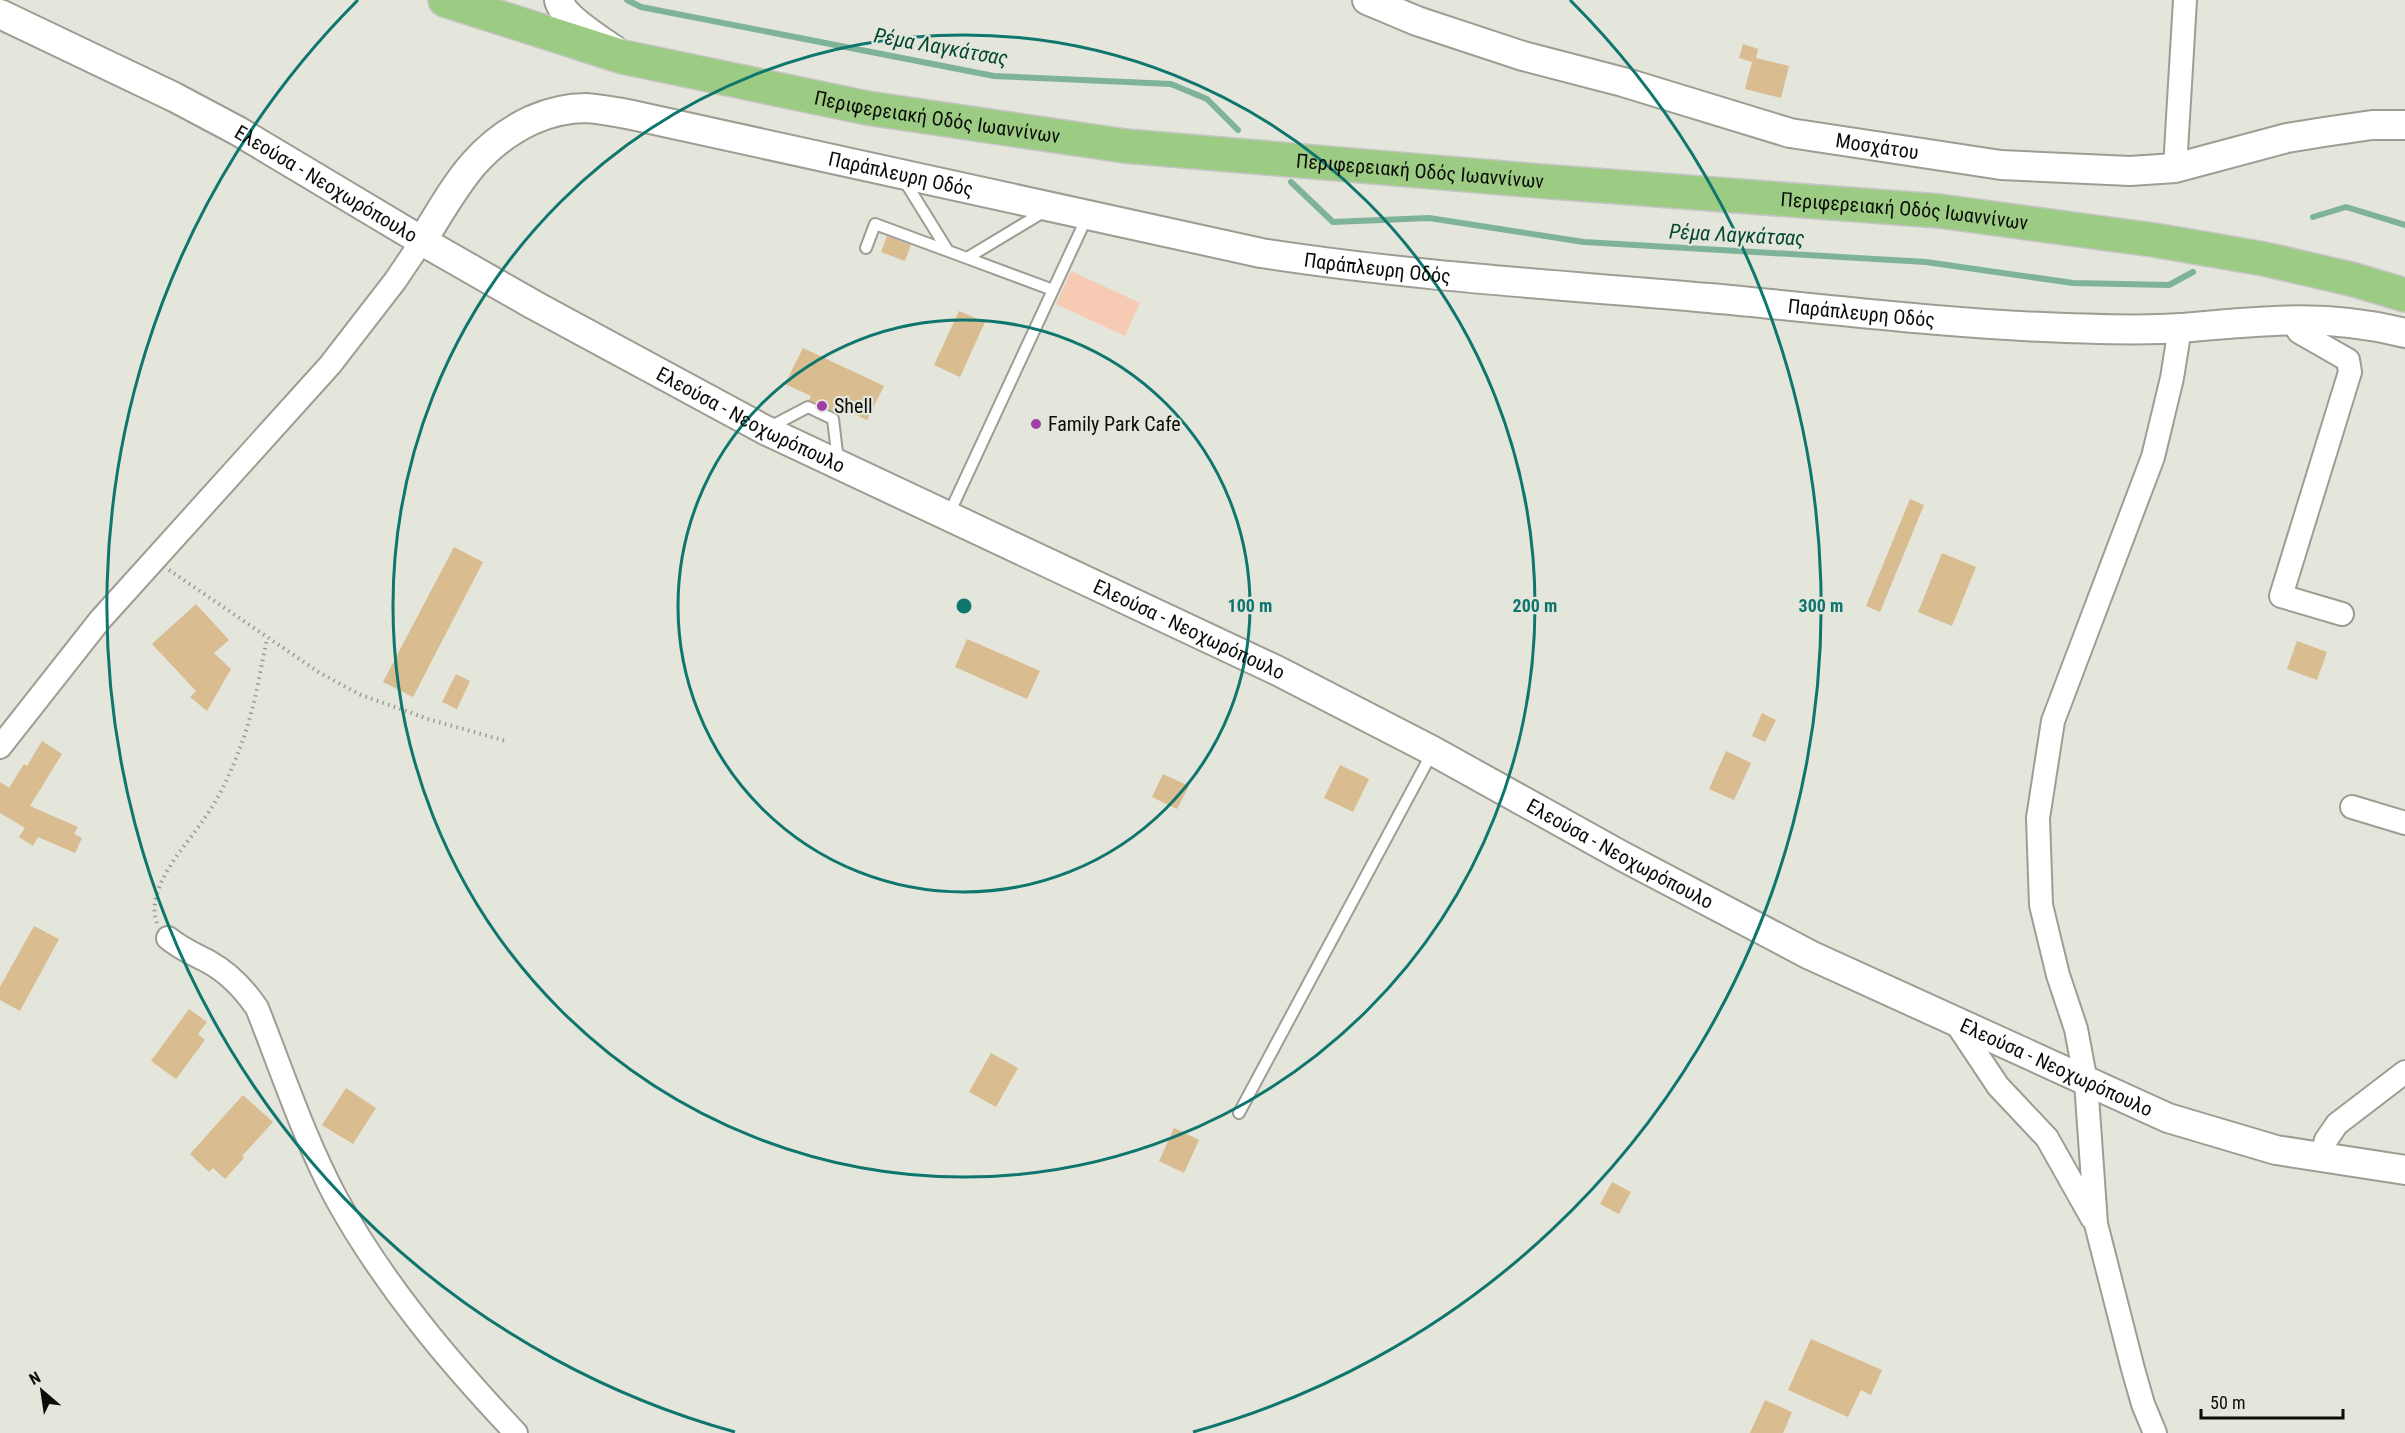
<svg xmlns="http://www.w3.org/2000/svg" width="2405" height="1433" font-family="'Roboto Condensed',sans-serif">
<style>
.green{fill:#f7cbb3}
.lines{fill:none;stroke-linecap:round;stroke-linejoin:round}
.stream{stroke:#7eb39a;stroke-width:6}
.building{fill:#d9bc90}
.service-casing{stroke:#9d9d93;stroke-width:14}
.minor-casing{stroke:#9d9d93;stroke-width:26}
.tertiary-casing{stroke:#9d9d93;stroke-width:32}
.trunk-casing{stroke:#c5c5c4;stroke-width:36}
.path{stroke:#9b9c94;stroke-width:4;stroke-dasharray:1.5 4.5;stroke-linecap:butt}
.service{stroke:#fff;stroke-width:10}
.minor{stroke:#fff;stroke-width:22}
.tertiary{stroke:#fff;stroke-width:28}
.trunk{stroke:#9ccb83;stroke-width:33}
.ring{fill:none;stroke:#0f766e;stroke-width:3}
.poi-dot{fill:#a03ea5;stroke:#e4e5db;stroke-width:2}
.labels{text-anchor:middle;stroke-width:4.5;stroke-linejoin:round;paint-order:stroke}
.street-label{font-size:20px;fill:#0c0c09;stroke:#e4e5db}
.poi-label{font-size:20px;fill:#0c0c09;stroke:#e4e5db;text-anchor:start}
.water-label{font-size:21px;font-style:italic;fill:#004830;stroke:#e4e5db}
.centre{fill:#0f766e;stroke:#e4e5db;stroke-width:3}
.ring-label{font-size:18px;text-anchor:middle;font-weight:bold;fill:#0f766e;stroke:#e4e5db;stroke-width:4.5;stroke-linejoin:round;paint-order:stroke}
</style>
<rect width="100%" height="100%" fill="#e4e5db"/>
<path class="green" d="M1071 271 1140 303 1125 336 1056 304Z"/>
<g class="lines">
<path class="stream" d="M627 0 641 7 994 76 1171 84 1207 99 1238 130
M1291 182 1333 222 1429 218 1584 242 1926 262 2073 283 2169 285 2193 272
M2313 217 2346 207 2405 225"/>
</g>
<path class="building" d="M1743 44 1758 49 1756 58 1789 66 1781 98 1745 89 1752 62 1739 58Z
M887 236 911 245 905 261 881 252Z
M959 311 985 322 960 377 934 365Z
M803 348 884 386 867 420 837 406 835 412 809 400 811 396 785 384Z
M1910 499 1924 505 1880 612 1866 606Z
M454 547 483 562 413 697 383 682Z
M1942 553 1976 567 1952 626 1918 612Z
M196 604 229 640 214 653 231 669 207 711 190 697 196 691 152 644Z
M967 639 1040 671 1027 699 955 667Z
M2297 641 2327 652 2317 680 2287 669Z
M456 674 470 681 457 709 442 702Z
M1762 713 1776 720 1765 742 1752 736Z
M42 741 62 754 30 806 78 827 74 834 82 838 75 853 38 837 33 846 19 837 25 828 0 813V782L9 788 24 764 27 766Z
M1726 751 1751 763 1734 800 1709 789Z
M1340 765 1369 779 1353 812 1324 798Z
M1163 774 1189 786 1177 809 1152 797Z
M34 926 59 939 20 1011 0 1000V987Z
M189 1009 207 1022 198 1034 205 1040 176 1079 151 1061Z
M991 1053 1018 1068 996 1107 969 1092Z
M346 1088 376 1108 353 1144 322 1125Z
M243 1095 273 1122 242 1156 244 1158 225 1179 213 1168 209 1172 190 1154Z
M1174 1128 1199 1140 1184 1173 1159 1161Z
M1612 1182 1631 1192 1619 1214 1600 1204Z
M1811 1339 1882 1370 1871 1395 1861 1390 1848 1417 1788 1390Z
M1765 1400 1792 1412 1783 1433H1750Z"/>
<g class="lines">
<defs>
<path id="service" d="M904 180 948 251 967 258 1045 211
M866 248 875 224 948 251
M967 258 1053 290
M770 427 808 407 833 419 838 461
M948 516 1087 217
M1239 1113 1433 751"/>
<path id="minor" d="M2175 168 2185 0
M2291 318 2299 332 2348 360 2350 372 2281 596 2342 614
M0 747 100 620 330 365 395 281 422 241
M2352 807 2405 823
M168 938C181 949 194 954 209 962 229 973 244 989 257 1008 282 1071 304 1138 336 1198 384 1285 448 1361 516 1433
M1956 1023 1998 1086 2047 1138 2092 1218
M2321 1158 2326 1140 2337 1124 2405 1072
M2155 1433 2143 1404 2133 1369 2096 1224 2086 1082 2076 1029 2058 975 2041 905 2038 818 2053 721 2153 457 2172 378 2180 328"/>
<g id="tertiary">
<path d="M559 0C562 17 600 40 614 50"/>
<path id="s1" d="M1367 0 1417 21 1523 56 1623 82 1790 133 2001 165 2130 171 2175 168 2287 138 2324 132 2372 125H2405"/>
<path id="s2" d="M0 14 174 97 238 131 422 241 534 305 765 430 1278 671 1433 751 1622 856 1810 955 2168 1118 2276 1150 2405 1170"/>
<path id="s3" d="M422 241C454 190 474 147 532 120 548 113 568 108 586 108 601 109 617 112 632 115L1261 253C1409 276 1560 285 1709 298 1828 309 1947 324 2066 328 2104 329 2143 331 2181 328 2260 321 2327 313 2405 333"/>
</g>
<g id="trunk">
<path id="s4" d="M445 0 623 57 867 108 1125 146 1539 181 1939 211 2154 240 2264 259 2351 279 2405 295"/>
</g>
</defs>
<use href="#service" class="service-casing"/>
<use href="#minor" class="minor-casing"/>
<use href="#tertiary" class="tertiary-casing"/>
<use href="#trunk" class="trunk-casing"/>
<path class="path" d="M169 570 320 673 361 695 431 720 506 741
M157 923C144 888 186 846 204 819 220 797 232 770 241 745 254 711 260 673 267 638"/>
<use href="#service" class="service"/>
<use href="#minor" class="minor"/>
<use href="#tertiary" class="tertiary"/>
<use href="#trunk" class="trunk"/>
</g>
<g class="ring">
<circle cx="964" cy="606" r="286"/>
<circle cx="964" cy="606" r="571"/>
<path d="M735 1432A857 857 0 0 1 358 0M1570 0A857 857 0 0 1 1193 1432"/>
</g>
<g class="poi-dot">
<circle cx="822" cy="406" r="6"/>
<circle cx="1036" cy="424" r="6"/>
</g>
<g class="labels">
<g class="street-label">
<text dy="7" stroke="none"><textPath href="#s4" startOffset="507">Περιφερειακή Οδός Ιωαννίνων</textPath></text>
<text dy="7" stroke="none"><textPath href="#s1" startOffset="532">Μοσχάτου</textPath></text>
<text dy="7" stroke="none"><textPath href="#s4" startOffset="993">Περιφερειακή Οδός Ιωαννίνων</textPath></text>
<text dy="7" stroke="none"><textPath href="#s3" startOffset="544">Παράπλευρη Οδός</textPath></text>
<text dy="7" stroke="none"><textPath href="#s2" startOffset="368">Ελεούσα - Νεοχωρόπουλο</textPath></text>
<text dy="7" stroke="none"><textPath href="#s4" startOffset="1479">Περιφερειακή Οδός Ιωαννίνων</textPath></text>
<text dy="7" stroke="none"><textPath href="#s3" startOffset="1030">Παράπλευρη Οδός</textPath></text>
<text dy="7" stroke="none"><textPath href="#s3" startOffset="1516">Παράπλευρη Οδός</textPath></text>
<text dy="7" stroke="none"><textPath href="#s2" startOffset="854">Ελεούσα - Νεοχωρόπουλο</textPath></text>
<text dy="7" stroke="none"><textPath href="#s2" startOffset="1340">Ελεούσα - Νεοχωρόπουλο</textPath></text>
<text dy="7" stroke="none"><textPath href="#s2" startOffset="1826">Ελεούσα - Νεοχωρόπουλο</textPath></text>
<text dy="7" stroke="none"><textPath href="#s2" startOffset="2312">Ελεούσα - Νεοχωρόπουλο</textPath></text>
</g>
<g class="poi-label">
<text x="834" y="413">Shell</text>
<text x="1048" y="431">Family Park Cafe</text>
</g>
<g class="water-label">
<text transform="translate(941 47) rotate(10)" y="7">Ρέμα Λαγκάτσας</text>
<text transform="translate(1737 235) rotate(3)" y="7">Ρέμα Λαγκάτσας</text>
</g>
</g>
<circle cx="964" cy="606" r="9" class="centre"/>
<g class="ring-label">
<text x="1250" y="612">100 m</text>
<text x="1535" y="612">200 m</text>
<text x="1821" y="612">300 m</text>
</g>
<g transform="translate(42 1391) rotate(331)" stroke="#e4e5db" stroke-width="4.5" paint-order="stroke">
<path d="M0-4.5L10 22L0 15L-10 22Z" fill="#0c0c09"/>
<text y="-9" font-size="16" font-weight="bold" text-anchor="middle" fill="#0c0c09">N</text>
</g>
<path d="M2201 1409v9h142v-9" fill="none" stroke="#0c0c09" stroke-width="3"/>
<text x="2210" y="1409" font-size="18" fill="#0c0c09" stroke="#e4e5db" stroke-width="4.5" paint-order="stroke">50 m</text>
</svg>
